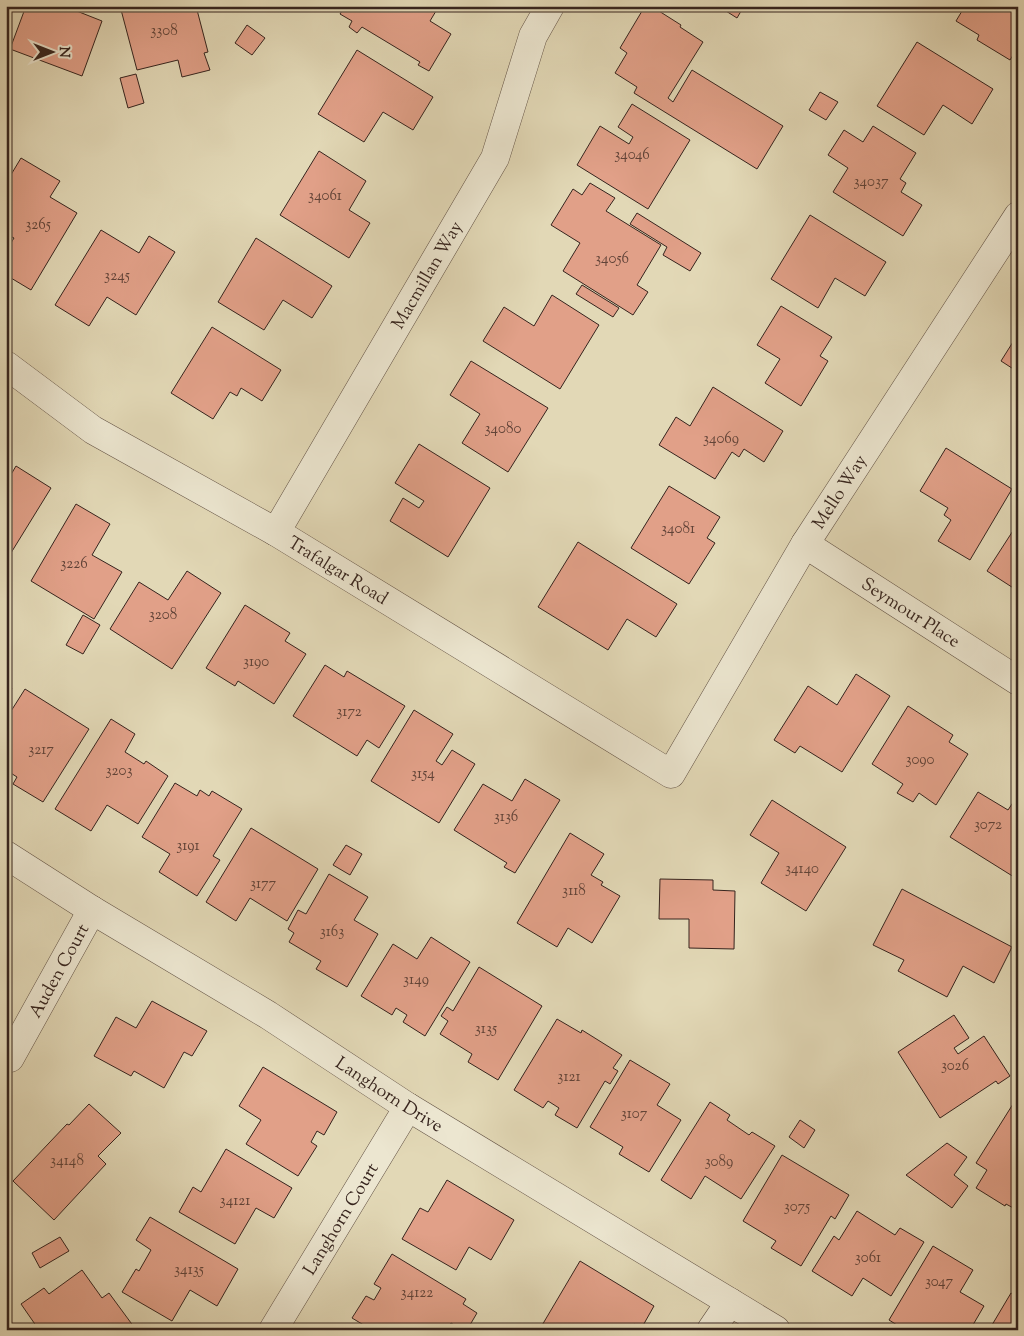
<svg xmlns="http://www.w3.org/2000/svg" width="1024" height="1336" font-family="'Sorts Mill Goudy',serif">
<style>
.building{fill:#e1a088;stroke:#36241e}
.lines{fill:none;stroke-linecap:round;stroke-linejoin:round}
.minor-casing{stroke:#615144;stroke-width:29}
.minor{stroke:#ece6d0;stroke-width:28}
.labels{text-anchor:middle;stroke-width:5;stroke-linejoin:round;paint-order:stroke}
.number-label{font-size:15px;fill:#614338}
.street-label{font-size:18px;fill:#36241e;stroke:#ece6d0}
</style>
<rect width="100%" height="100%" fill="#e2d8b6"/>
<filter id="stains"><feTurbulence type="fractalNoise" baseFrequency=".004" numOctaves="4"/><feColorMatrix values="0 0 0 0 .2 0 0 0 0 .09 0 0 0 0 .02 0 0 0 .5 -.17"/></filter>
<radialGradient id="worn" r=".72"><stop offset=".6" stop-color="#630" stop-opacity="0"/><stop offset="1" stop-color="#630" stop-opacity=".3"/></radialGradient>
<path class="building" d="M26 6H64L102 21 82 76 10 49Z
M120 6H161V8L167 6H196L208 52 204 53 210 70 182 77 178 60 137 70Z
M345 6H439L430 21 451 34 429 71 418 65 420 62 362 27 357 33 349 27 352 21 340 14Z
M645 6H651L681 25 680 27 703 42 668 98 673 102 692 70 783 126 757 169 634 93 637 87 615 73 627 53 620 48Z
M718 6H744L737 18Z
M965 6H1018V47L1010 60 977 40 979 35 956 21Z
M247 25 265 38 252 55 235 43Z
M917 42 993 89 972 124 943 105 924 135 877 106Z
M357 50 433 97 413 130 383 112 364 142 318 114Z
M136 74 144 103 128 108 120 78Z
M820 92 838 102 826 120 809 110Z
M632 104 690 140 648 209 577 165 600 126 629 144 633 137 618 127Z
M873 126 916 153 900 179 906 183 901 192 922 205 903 236 833 192 848 168 828 155 844 130 863 142Z
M319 151 366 181 349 210 370 223 349 258 280 215Z
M21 158 60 181 50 197 77 213 31 290 6 275V251L14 238 6 234V183Z
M590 183 615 198 606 211 661 245 637 285 648 292 633 315 563 271 580 243 551 225 573 189 582 195Z
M637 213 701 253 690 271 663 255 667 247 630 224Z
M810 215 886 262 865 296 835 278 818 308 771 279Z
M101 230 139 253 149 236 175 252 136 315 107 297 89 326 55 305Z
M256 238 332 286 312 318 283 300 264 330 218 302Z
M582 285 619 308 613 317 576 294Z
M552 295 599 325 560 389 483 341 504 307 534 326Z
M781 306 832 337 820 356 828 361 801 406 765 383 780 359 757 345Z
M212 327 281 370 262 401 241 388 237 396 230 392 213 419 171 393Z
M1018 334V372L1001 361Z
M471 361 548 408 508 472 462 443 480 414 450 395Z
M713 387 783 431 764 462 744 449 739 457 732 452 715 479 659 445 676 417 690 426Z
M419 444 490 488 448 557 390 521 403 498 419 508 424 501 395 483Z
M946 448 1012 489 970 560 938 541 951 520 944 515 948 508 920 491Z
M16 466 51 488 6 561V483Z
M669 486 720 517 707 538 715 543 689 584 631 548Z
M76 504 110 524 92 555 122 572 94 619 31 581Z
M1018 523V591L987 571Z
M578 542 677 604 656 637 627 619 608 650 538 607Z
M187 571 221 593 172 669 110 629 139 582 168 600Z
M245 605 290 633 285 641 306 654 274 704 238 681 235 686 206 668Z
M83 615 100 625 83 654 66 645Z
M325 665 344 677 347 671 405 706 379 748 367 740 357 756 293 716Z
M856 674 890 696 842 772 800 746 795 753 774 740 808 686 837 705Z
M6 684 12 688 6 698Z
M25 689 89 729 43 802 13 784 17 777 6 770V719Z
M908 706 953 735 949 742 968 754 936 805 919 793 913 802 897 793 903 784 872 764Z
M414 710 453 734 436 761 442 765 452 750 475 764 439 823 371 781Z
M111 719 135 734 125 752 144 764 146 761 168 776 138 824 107 805 91 831 55 809Z
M525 779 560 800 515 873 504 867 507 863 454 830 483 784 512 801Z
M175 783 197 796 200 790 209 796 212 791 242 809 213 856 220 860 197 896 159 872 170 854 142 837Z
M978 792 1008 810 1018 795V871L1014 877 950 837Z
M772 800 846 847 806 911 761 883 779 853 750 835Z
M251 828 318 869 287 921 250 898 236 921 206 902Z
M570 833 604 854 591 875 603 882 601 885 620 896 592 943 568 928 557 947 517 923Z
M346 845 362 854 350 875 333 865Z
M329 874 368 897 354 920 378 934 347 987 316 969 321 961 289 942 294 933 288 929 298 910 306 914Z
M660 879 713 880V890L735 891 734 949 689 948V919H659Z
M902 889 1012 947 994 983 963 966 947 997 898 971 904 960 873 945Z
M431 937 470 962 425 1036 403 1022 407 1015 396 1008 392 1015 361 996 393 944 417 959Z
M479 967 542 1006 498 1080 468 1062 472 1054 440 1034 448 1021 441 1016 447 1007 453 1011Z
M152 1001 207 1031 192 1056 184 1052 164 1088 134 1071 131 1076 94 1056 116 1017 136 1028Z
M954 1015 969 1038 954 1048 958 1054 984 1036 1010 1076 998 1084 996 1081 940 1118 898 1052Z
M557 1019 581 1033 582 1030 622 1055 613 1068 618 1071 610 1084 605 1081 577 1128 555 1115 559 1108 548 1101 543 1108 514 1090Z
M630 1060 670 1084 657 1105 681 1120 649 1172 619 1154 623 1147 590 1127Z
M263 1067 337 1112 324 1135 317 1131 311 1142 317 1146 298 1176 246 1144 261 1120 239 1106Z
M1018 1096V1216L1015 1214 1017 1210 1006 1204 1005 1206 976 1188 987 1170 976 1163Z
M710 1102 730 1115 727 1120 749 1135 752 1132 775 1146 741 1199 705 1176 691 1199 661 1180Z
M89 1104 121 1133 98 1156 106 1164 54 1220 13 1181 67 1124 69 1125Z
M800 1120 815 1130 804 1148 789 1137Z
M947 1143 967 1157 954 1175 968 1186 952 1208 906 1175Z
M226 1149 292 1188 274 1218 256 1208 235 1244 179 1212 193 1187 201 1192Z
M782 1155 849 1195 835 1219 831 1216 801 1266 771 1248 776 1241 743 1221Z
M447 1180 514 1220 491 1260 469 1247 456 1270 402 1239 420 1208 428 1212Z
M857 1211 895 1235 900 1228 924 1242 891 1296 863 1278 852 1296 812 1271 834 1236 839 1240Z
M150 1217 238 1269 217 1306 190 1290 172 1321 122 1292 136 1269 139 1271 151 1250 136 1240Z
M60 1237 69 1251 40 1268 32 1253Z
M933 1246 973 1270 960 1292 984 1306 970 1330H922L915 1326 912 1330H905L889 1320Z
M392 1254 466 1299 463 1304 477 1313 467 1330H462L451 1323 447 1330H372L352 1318 366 1296 374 1300 381 1288 374 1284Z
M580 1261 654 1306 641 1329 634 1324 630 1330H546L541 1327Z
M82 1270 102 1298 109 1293 134 1327 130 1330H39L21 1304 44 1288 49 1294Z
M1011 1293 1018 1297V1330H989Z"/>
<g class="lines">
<defs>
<g id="minor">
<path id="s1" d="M6 365 93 430 276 532 671 774 805 544 1018 216"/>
<path id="s2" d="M276 532 495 158 533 36 550 6"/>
<path id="s3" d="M805 544 1018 681"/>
<path id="s4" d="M6 855 92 910 268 1015 408 1107 776 1330"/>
<path id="s5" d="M10 1058 92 910"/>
<path id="s6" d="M273 1330 408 1107"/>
<path d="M711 1330 730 1302"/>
</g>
</defs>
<use href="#minor" class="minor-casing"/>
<use href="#minor" class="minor"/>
</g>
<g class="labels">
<g class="number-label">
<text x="164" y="35">3308</text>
<text x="632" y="159">34046</text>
<text x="871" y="186">34037</text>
<text x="325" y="200">34061</text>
<text x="38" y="229">3265</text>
<text x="612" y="263">34056</text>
<text x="117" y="280">3245</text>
<text x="503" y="433">34080</text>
<text x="721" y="443">34069</text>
<text x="678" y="533">34081</text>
<text x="74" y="568">3226</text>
<text x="163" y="619">3208</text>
<text x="256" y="666">3190</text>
<text x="349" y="716">3172</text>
<text x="41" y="754">3217</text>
<text x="920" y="764">3090</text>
<text x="119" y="775">3203</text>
<text x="423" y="778">3154</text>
<text x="506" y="821">3136</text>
<text x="988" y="829">3072</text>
<text x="188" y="850">3191</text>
<text x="802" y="873">34140</text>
<text x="263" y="888">3177</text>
<text x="574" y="895">3118</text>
<text x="332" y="936">3163</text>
<text x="416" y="984">3149</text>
<text x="486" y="1033">3135</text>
<text x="955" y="1070">3026</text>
<text x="569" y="1081">3121</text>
<text x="634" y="1118">3107</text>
<text x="67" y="1165">34148</text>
<text x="719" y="1166">3089</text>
<text x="235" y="1205">34121</text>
<text x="797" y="1211">3075</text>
<text x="868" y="1262">3061</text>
<text x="189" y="1274">34135</text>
<text x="939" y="1286">3047</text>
<text x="417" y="1297">34122</text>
</g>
<g class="street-label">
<text dy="6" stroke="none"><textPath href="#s2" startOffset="298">Macmillan Way</textPath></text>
<text dy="6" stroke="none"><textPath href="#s1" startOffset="1110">Mello Way</textPath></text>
<text dy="6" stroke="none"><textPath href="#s1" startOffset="391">Trafalgar Road</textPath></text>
<text dy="6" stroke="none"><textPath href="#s3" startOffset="126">Seymour Place</textPath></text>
<text dy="6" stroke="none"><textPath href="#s5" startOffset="100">Auden Court</textPath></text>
<text dy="6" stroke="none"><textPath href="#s4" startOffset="452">Langhorn Drive</textPath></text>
<text dy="6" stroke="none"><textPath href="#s6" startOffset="130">Langhorn Court</textPath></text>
</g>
</g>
<rect width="1024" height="1336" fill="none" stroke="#e2d8b6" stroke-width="25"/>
<rect x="8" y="8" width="1009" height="1321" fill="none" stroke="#36241e" stroke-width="2.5"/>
<rect x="12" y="12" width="999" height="1311" fill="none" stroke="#36241e"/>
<g transform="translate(52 52) rotate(90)" stroke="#ece6d0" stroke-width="4" paint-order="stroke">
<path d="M0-4L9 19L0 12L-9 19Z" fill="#36241e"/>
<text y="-8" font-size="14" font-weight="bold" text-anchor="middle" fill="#36241e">N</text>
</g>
<rect width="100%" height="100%" filter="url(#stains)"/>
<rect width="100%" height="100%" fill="url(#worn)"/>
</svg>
